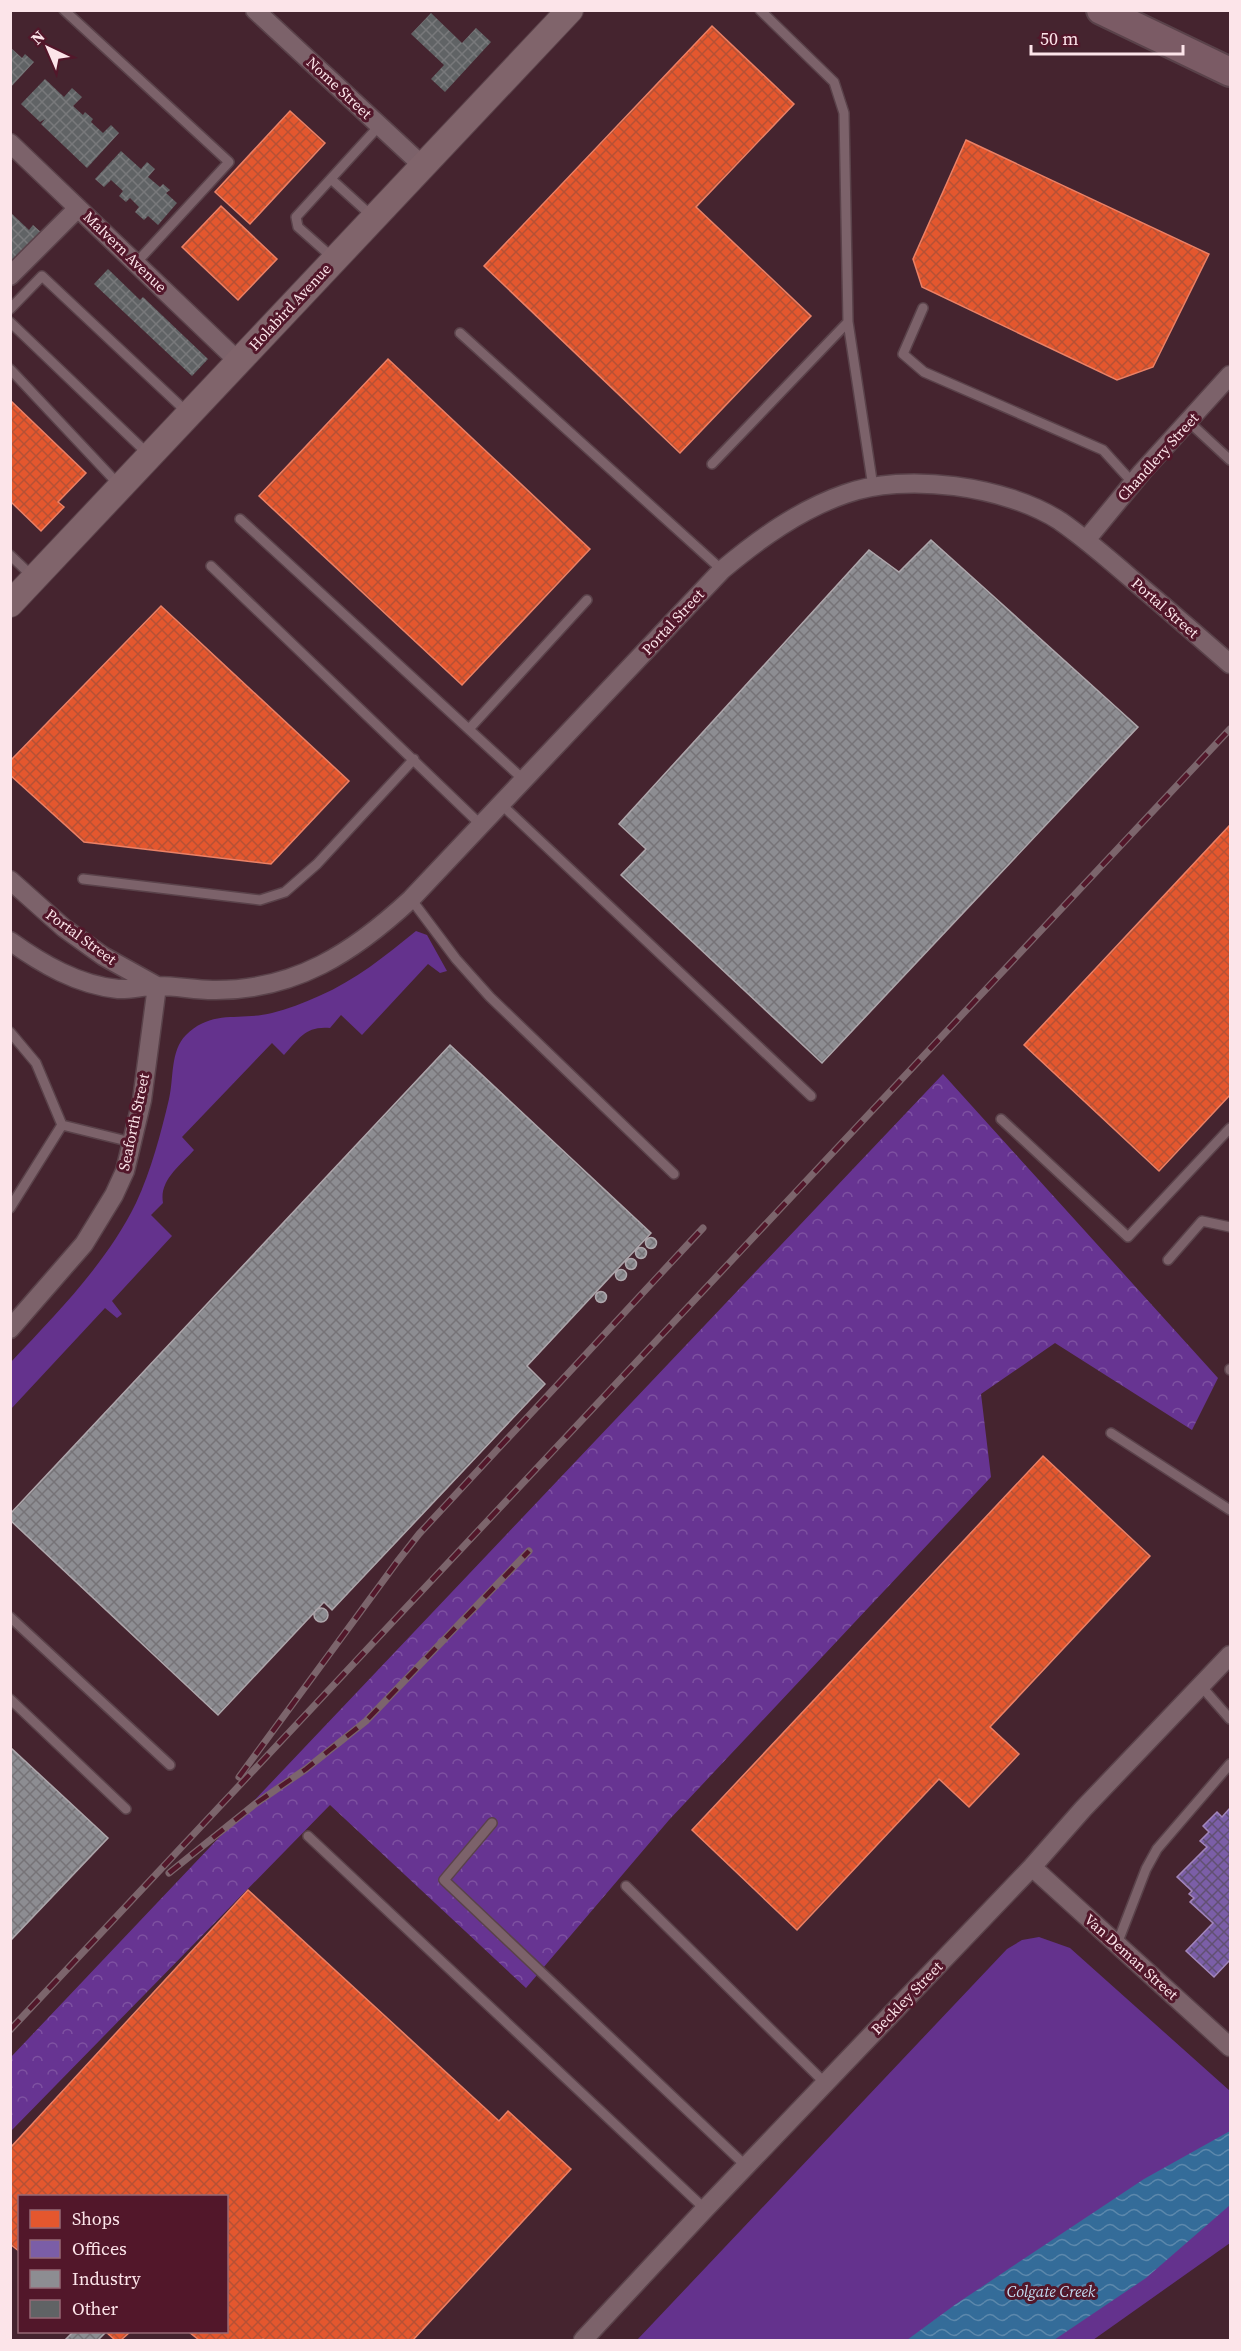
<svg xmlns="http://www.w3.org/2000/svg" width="1241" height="2351" font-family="'Source Serif 4',serif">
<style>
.forest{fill:url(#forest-crowns)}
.green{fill:#64328d}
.water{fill:url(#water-waves)}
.shops{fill:url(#shops-cross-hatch);stroke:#eb8166;stroke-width:1.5}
.offices{fill:url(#offices-cross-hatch);stroke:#a286bb;stroke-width:1.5}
.industry{fill:url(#industry-cross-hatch);stroke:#aea7ac;stroke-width:1.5}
.building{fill:url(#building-cross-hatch)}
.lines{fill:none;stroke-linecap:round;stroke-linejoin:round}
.lane-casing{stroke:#5a424a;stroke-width:12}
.street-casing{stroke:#5a424a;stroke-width:21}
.secondary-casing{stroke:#5a424a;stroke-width:28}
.primary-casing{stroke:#5a424a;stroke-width:32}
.lane{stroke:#7c626a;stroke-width:9}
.street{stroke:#7c626a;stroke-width:18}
.secondary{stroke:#80646b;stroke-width:26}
.primary{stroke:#7b5b65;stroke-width:28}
.rail-casing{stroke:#7c656c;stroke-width:7}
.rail{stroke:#52172a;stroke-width:4.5;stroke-dasharray:14;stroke-linecap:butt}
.labels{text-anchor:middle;stroke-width:6;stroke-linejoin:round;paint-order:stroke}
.street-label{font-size:15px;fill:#fce4e9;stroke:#52172a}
.water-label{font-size:16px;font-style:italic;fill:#c4ddf2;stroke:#52172a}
</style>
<defs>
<pattern id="forest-crowns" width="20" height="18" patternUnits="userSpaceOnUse" patternTransform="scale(1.5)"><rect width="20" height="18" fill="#673492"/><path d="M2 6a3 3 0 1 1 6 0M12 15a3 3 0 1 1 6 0" fill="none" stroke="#7e51a1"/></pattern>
<pattern id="water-waves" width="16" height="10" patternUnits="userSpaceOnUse" patternTransform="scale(1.5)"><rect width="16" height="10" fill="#346c99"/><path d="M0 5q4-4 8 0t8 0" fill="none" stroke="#5c88ac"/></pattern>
<pattern id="shops-cross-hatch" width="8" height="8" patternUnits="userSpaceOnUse" patternTransform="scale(1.5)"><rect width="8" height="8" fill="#e4572e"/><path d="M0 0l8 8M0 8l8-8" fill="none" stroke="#b65135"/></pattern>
<pattern id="offices-cross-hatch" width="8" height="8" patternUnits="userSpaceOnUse" patternTransform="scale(1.5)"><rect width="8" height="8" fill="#7b5ea7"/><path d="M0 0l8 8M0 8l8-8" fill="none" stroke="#615072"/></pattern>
<pattern id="industry-cross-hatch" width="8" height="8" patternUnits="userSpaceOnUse" patternTransform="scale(1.5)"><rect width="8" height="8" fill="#8d8d92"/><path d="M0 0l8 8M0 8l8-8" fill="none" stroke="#767377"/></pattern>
<pattern id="building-cross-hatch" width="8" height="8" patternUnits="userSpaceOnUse" patternTransform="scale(1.5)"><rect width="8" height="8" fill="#606365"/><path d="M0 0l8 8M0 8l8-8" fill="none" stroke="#78797b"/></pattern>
</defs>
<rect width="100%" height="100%" fill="#45242f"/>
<path class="forest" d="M943 1074 1218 1378 1192 1430 1055 1343 981 1394 991 1477 669 1820 526 1988 330 1805 11 2131V2057Z"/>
<path class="green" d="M416 931 427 935 447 971 440 973 428 964 362 1035 341 1015 330 1028C305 1026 300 1038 284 1055L272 1043 182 1137 194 1150C180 1166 159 1180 163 1203L151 1215 172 1236 112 1301 122 1314 117 1318 105 1308 11 1409V1362C57 1313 106 1264 136 1203 151 1171 161 1133 169 1099 174 1078 170 1051 186 1035 212 1009 241 1021 272 1013 287 1009 304 1003 319 996 356 980 385 956 416 931Z
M1039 1937 1070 1948 1230 2091V2243L1093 2340H637L1007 1949 1022 1940Z"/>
<path class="water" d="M1230 2131V2205L1146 2278 1054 2340H907L956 2304 1144 2179Z"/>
<path class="shops" d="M712 26 794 104 696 207 811 316 680 453 484 266Z
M290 111 325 143 250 224 215 192Z
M966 140 1209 254 1153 367 1117 380 922 287 913 259Z
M221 206 277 259 238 300 182 247Z
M388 359 590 549 462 685 259 496Z
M10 400 86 473 58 502 64 507 41 531 10 501Z
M161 606 349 781 271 864 84 842 10 775V761Z
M1230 825V1095L1159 1171 1024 1045Z
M1043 1456 1150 1556 990 1727 1019 1754 969 1807 939 1779 797 1930 692 1830Z
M248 1890 499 2121 508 2111 571 2169 413 2340H265L263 2339 261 2340H199L189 2332H226V2196H20V2252L10 2244V2148Z
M106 2332H130L121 2340H115Z"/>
<path class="offices" d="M1230 1808V1960L1214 1977 1186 1951 1213 1923 1190 1902 1194 1898 1189 1894 1192 1891 1177 1877 1207 1847 1200 1841 1209 1832 1203 1826 1217 1812 1222 1817Z"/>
<path class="industry" d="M931 540 1138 727 822 1063 621 875 646 849 619 824 869 550 899 572Z
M450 1045 651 1233 527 1366 545 1384 332 1610 324 1602 218 1715 10 1520V1514Z
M645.5 1243a5.5 5.5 0 1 1 11 0a5.5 5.5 0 1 1-11 0Z
M635.5 1253a5.5 5.5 0 1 1 11 0a5.5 5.5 0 1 1-11 0Z
M625.5 1264a5.5 5.5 0 1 1 11 0a5.5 5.5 0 1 1-11 0Z
M615.5 1275a5.5 5.5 0 1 1 11 0a5.5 5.5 0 1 1-11 0Z
M595.5 1297a5.5 5.5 0 1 1 11 0a5.5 5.5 0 1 1-11 0Z
M314 1615a7 7 0 1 1 14 0a7 7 0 1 1-14 0Z
M10 1747 108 1838 10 1941Z
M73 2332H106L98 2340H65Z"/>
<path class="building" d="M431 13 462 43 476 28 491 42 445 92 431 79 444 65 411 34Z
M10 47 22 58 25 54 34 62 10 88Z
M45 79 64 97 72 88 82 97 73 106 83 115 85 112 93 119 91 122 103 133 111 125 119 133 87 168 41 124 45 119 40 122 21 104Z
M121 151 141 169 147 162 155 169 148 177 160 187 163 184 170 190 166 193 177 203 158 225 148 216 144 220 135 212 139 207 130 198 126 202 119 196 123 191 111 180 104 187 95 179Z
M10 212 29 230 33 225 43 234 15 263 10 259Z
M108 269 140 300 143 297 208 359 192 376 94 284Z"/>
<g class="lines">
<defs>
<path id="lane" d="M64 10 229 162 136 263
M760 10 834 82 844 113 848 322 873 487
M331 179 374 218
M333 258 298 227 296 217 379 126
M923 308 903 354 924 372 1103 450 1133 483
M10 309 42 276 189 414
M10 322 148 454
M460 333 722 570
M10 369 119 485
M1189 422 1230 460
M712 464 848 322
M240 519 524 780
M10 555 33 577
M211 566 481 825
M469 729 587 600
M501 804 811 1096
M83 879 260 900 285 892 317 864 414 759
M411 899 456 959 490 997 674 1174
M10 1032 36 1063 62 1125 131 1142
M1001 1119 1128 1237 1230 1128
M10 1208 62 1125
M1168 1260 1202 1221 1230 1227
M1230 1370V1369
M1111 1433 1230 1510
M10 1617 170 1765
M1201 1686 1230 1719
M10 1699 126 1809
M492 1823 444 1880 746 2166
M308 1836 705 2209
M626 1886 825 2083
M1117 1944 1146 1869 1157 1849 1230 1764"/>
<path id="street" d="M255 10 423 166
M10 143 239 362
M10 276 78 208
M1086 540 1142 472 1230 375
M10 880 64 928 103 956 157 986
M10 941C42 964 78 985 118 989 131 990 145 985 159 986 177 986 195 990 213 990 295 991 354 952 411 899L722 570C759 539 799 510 845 494 905 472 1006 486 1060 521 1086 539 1110 560 1134 581 1166 608 1198 636 1230 664
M10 1329 84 1244 114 1195 125 1171 142 1100 157 986
M1032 1867 1230 2047
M583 2340 705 2209 1032 1867 1083 1809 1230 1655"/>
<path id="secondary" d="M10 604 570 10"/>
<path id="primary" d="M1101 10 1230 72"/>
</defs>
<use href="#lane" class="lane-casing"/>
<use href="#street" class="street-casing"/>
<use href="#secondary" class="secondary-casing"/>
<use href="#primary" class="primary-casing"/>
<use href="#lane" class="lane"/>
<use href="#street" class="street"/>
<use href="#secondary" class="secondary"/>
<use href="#primary" class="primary"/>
<defs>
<path id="rail" d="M239 1777 397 1562 419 1534 703 1228
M169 1873 255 1804 306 1769 366 1721 529 1551
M10 2030 1230 729"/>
</defs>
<use href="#rail" class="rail-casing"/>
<use href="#rail" class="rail"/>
</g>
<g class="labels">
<g class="street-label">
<text transform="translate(339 88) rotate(43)" y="5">Nome Street</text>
<text transform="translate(125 252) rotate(44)" y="5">Malvern Avenue</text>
<text transform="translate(290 307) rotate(-47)" y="5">Holabird Avenue</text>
<text transform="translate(1158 457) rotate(-48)" y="5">Chandlery Street</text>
<text transform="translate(1165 608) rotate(41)" y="5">Portal Street</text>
<text transform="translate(673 622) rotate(-47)" y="5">Portal Street</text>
<text transform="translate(81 937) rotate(36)" y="5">Portal Street</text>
<text transform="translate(134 1122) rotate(-78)" y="5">Seaforth Street</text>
<text transform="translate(1131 1957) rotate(42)" y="5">Van Deman Street</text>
<text transform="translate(907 1998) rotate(-46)" y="5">Beckley Street</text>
</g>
<g class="water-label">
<text x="1051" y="2297">Colgate Creek</text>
</g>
</g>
<rect width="1241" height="2351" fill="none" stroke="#fce4e9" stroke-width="24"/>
<rect x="18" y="2195" width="210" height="138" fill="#52172a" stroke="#966976" stroke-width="1.5"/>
<rect x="30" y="2210" width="30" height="18" fill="#e4572e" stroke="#966976" stroke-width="1.5"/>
<text x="72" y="2225" font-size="18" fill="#fce4e9">Shops</text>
<rect x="30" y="2240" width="30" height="18" fill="#7b5ea7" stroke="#966976" stroke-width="1.5"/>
<text x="72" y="2255" font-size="18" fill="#fce4e9">Offices</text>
<rect x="30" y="2270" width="30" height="18" fill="#8d8d92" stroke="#966976" stroke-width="1.5"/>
<text x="72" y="2285" font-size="18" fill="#fce4e9">Industry</text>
<rect x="30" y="2300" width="30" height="18" fill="#606365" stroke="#966976" stroke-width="1.5"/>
<text x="72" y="2315" font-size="18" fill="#fce4e9">Other</text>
<g transform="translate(48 48) rotate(316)" stroke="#52172a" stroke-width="4.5" paint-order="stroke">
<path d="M0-4.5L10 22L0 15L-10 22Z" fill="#fce4e9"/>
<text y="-9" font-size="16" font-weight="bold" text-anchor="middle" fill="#fce4e9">N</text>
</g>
<path d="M1031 45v9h152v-9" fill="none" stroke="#fce4e9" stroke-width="3"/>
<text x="1040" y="45" font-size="18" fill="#fce4e9" stroke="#52172a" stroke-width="4.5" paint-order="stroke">50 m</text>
</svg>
